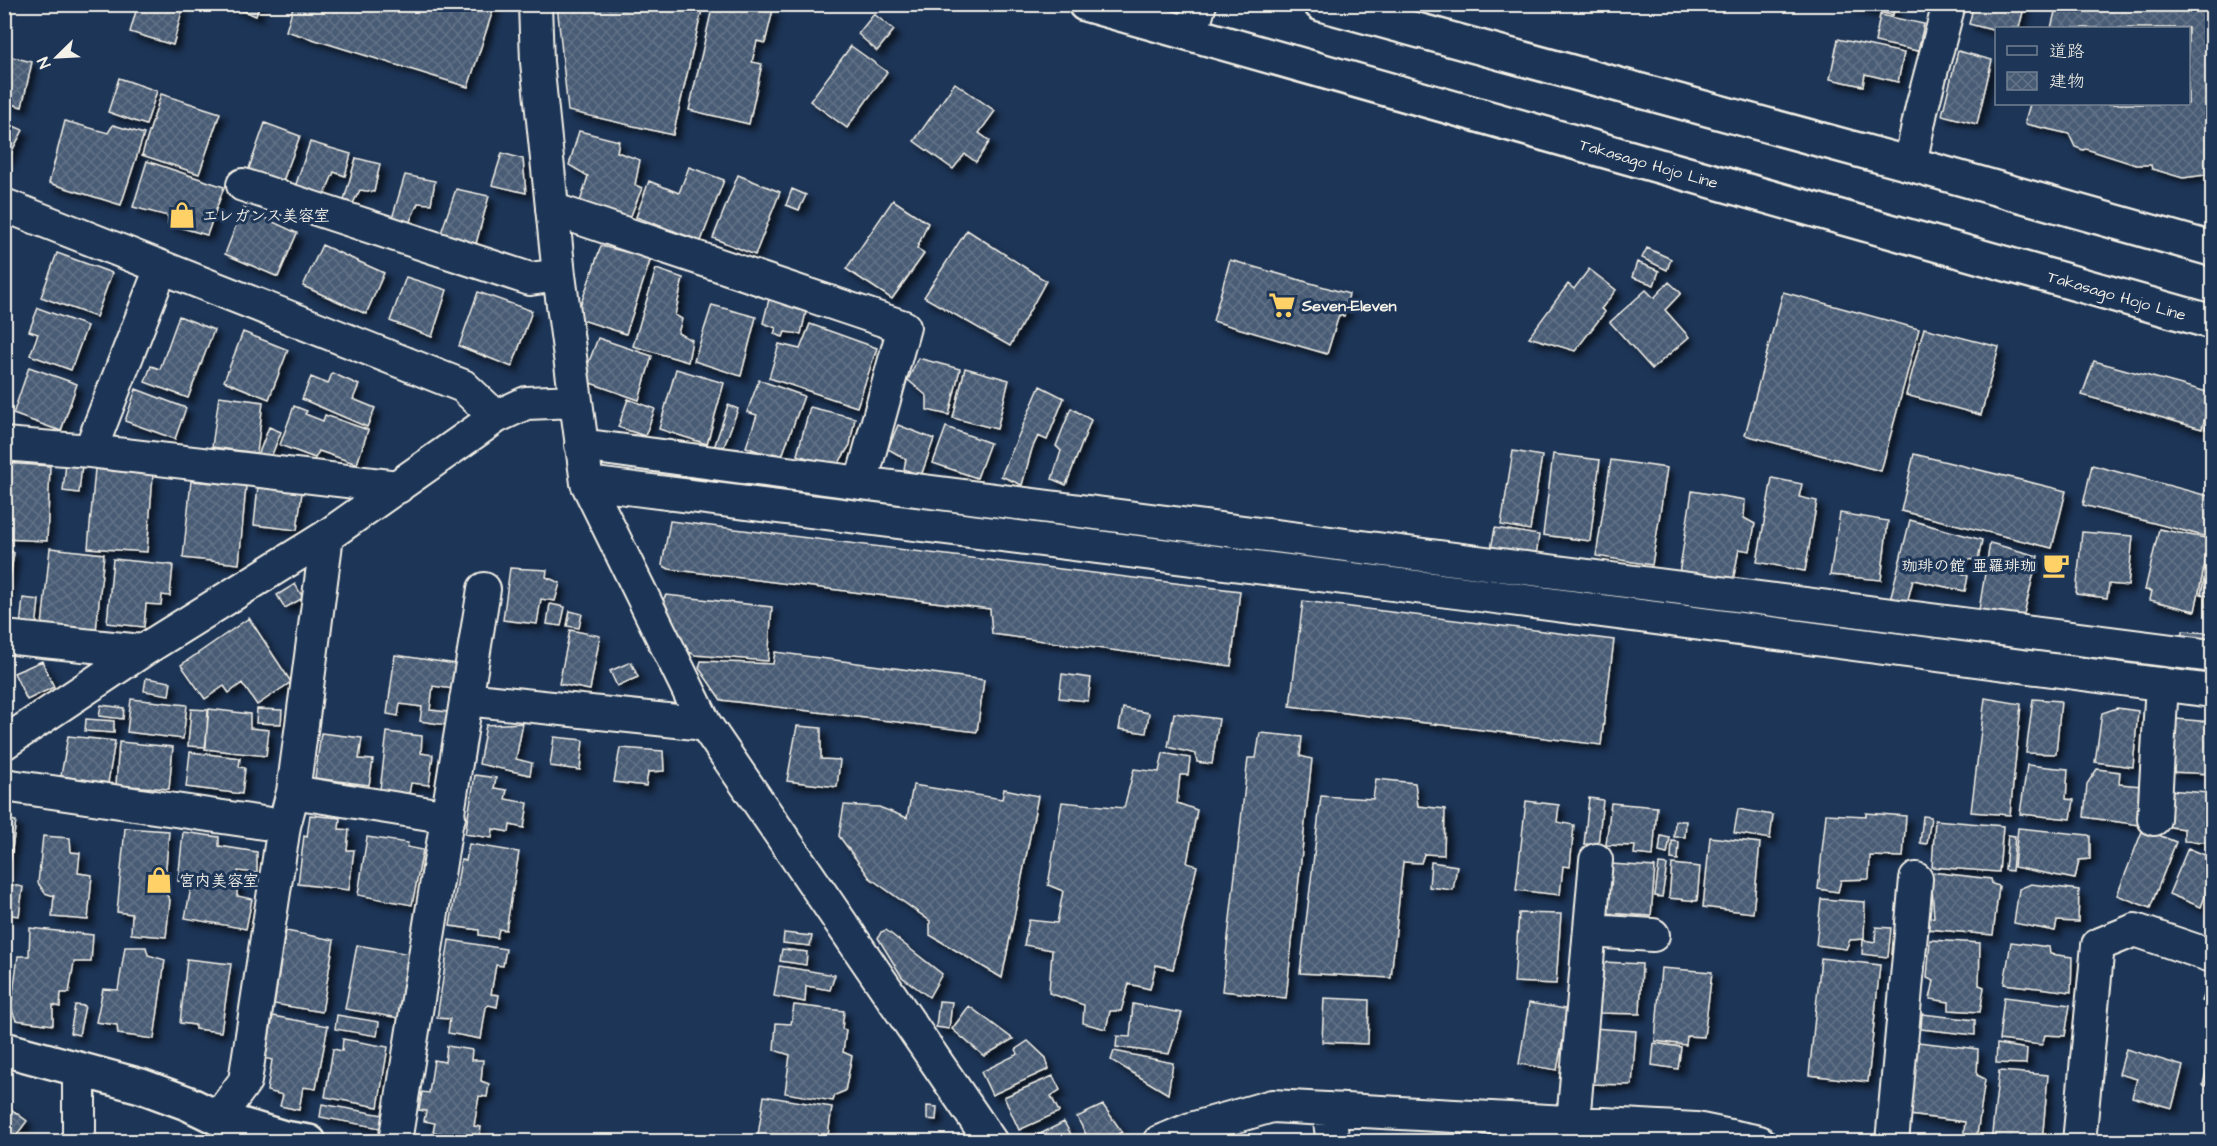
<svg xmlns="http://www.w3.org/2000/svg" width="2217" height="1146" font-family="'Architects Daughter','Klee One',sans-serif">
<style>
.building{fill:url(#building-cross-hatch);stroke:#f4f1e8;stroke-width:1.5;filter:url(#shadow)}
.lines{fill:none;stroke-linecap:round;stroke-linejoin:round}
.minor-casing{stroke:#f4f1e8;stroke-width:36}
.tertiary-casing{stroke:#f4f1e8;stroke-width:38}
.primary-casing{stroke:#f4f1e8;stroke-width:38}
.minor{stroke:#1d3557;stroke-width:32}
.tertiary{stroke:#1d3557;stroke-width:33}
.primary{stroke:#1d3557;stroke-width:33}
.labels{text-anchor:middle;stroke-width:6;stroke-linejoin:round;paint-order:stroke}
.street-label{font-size:16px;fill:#f4f1e8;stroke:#1d3557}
.poi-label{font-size:16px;font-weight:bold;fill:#f4f1e8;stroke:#1d3557;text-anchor:start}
</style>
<defs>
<pattern id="building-cross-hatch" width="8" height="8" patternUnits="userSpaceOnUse" patternTransform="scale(1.5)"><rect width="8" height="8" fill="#485b74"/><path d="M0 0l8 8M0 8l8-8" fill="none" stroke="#637388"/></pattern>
<filter id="shadow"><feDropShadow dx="5.5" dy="5.5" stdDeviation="3" flood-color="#0009"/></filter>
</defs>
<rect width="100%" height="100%" fill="#1d3557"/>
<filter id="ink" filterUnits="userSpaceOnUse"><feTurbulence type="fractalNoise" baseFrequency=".0167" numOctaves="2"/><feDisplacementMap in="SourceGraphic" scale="12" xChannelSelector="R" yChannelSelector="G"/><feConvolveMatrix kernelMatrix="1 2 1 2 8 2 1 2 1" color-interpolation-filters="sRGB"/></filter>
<g filter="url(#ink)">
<path class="building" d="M138 4H170L183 8 173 45 130 32Z
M225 4H260L256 16Z
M294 4H495L468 87 286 31Z
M557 4H679L702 10 673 135 568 111Z
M713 4H750L773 10 765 43 757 41 752 62 762 64 749 124 689 110Z
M1852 4H1895L1893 15 1852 7Z
M1974 4H2025L2019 28H1996V31L1969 24Z
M2057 4H2212V174L2183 178 2152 169 2151 165H2136L2086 149 2083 150 2075 147 2069 134 2026 124 2025 121 2030 104H2188V28H2051Z
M874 14 894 30 877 51 858 34Z
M1880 15 1924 24 1918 51 1875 42Z
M1838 39 1904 53 1898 82 1865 74 1863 86 1830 79Z
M851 46 887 72 847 128 810 101Z
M1958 51 1992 60 1977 124 1942 115Z
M4 55 32 62 22 107 4 102Z
M119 78 157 91 146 125 108 112Z
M955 83 995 111 979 133 990 141 976 162 965 154 953 169 914 141Z
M161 94 220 113 199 174 142 155Z
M65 121 108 133 113 125 144 134 121 205 49 183Z
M4 122 23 130 5 164H4Z
M265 123 300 136 281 186 247 174Z
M579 131 619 141 617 152 640 160 635 185 642 188 628 223 579 205 588 176 569 165Z
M310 142 351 154 345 176 334 172 323 198 295 187Z
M502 153 523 159 526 193 492 185Z
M356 158 380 164 374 192 360 190 353 203 344 200Z
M147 161 224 187 207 235 168 224V216L133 207Z
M689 167 724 180 701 241 636 217 649 181 679 193Z
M405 175 435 181 431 204 418 203 406 230 390 225Z
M738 175 780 192 755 255 713 238Z
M456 189 489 196 474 251 440 236Z
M792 189 806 195 799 210 786 205Z
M893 200 928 223 917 248 924 254 892 299 846 269Z
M243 208 297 233 278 277 225 254Z
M967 230 1046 281 1010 346 924 297Z
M322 245 384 273 366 314 303 286Z
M601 246 651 258 626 334 576 318Z
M1647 248 1671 259 1667 270 1642 258Z
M57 253 112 273 96 317 41 297Z
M1230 260 1349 294 1344 316 1339 315 1327 354 1213 321Z
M1637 262 1659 271 1654 285 1632 277Z
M656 269 683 278 675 315 682 319 678 333 692 340 688 362 633 346Z
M1589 269 1616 290 1601 309 1605 312 1575 351 1529 337 1568 284 1574 289Z
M406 277 447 290 432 337 390 321Z
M1669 282 1681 293 1665 310 1689 337 1652 369 1610 322 1646 290 1654 298Z
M478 292 532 311 512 367 459 346Z
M1783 292 1919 329 1881 471 1745 435Z
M769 299 806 312 801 334 785 332 783 337 774 334 776 328 763 323Z
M712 305 756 317 741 376 694 361Z
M38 308 87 326 71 370 30 355 38 334 29 331Z
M179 316 214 330 188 398 145 382 151 366 160 369Z
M810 324 877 348 857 407 769 378 779 344 800 349Z
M1924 328 1999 347 1981 415 1906 395Z
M243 332 288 350 269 399 224 381Z
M598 338 652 356 639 400 582 380Z
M918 358 960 369 949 415 927 410V396L908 380Z
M2094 361 2211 393 2202 429 2082 395Z
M29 367 77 384 61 431 13 414Z
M965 368 1009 380 997 429 953 418Z
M676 369 724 383 707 444 659 429Z
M332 373 359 385 353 399 375 408 367 427 302 399 311 377 328 384Z
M759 380 804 396 782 456 773 453 772 456 746 447 757 415 747 412Z
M1040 386 1064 398 1047 440 1038 436 1032 449 1022 485 1001 476Z
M136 389 186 408 175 439 125 421Z
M219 396 263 402 257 453 212 447Z
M628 399 655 409 645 436 618 427Z
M2212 399V431L2205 429Z
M728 405 738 409 722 452 714 448Z
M294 406 307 411 305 414 323 421 325 415 368 430 357 464 319 451 315 458 280 445Z
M810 407 855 418 850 445 837 466 797 455Z
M1071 408 1091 420 1066 485 1052 479 1061 451 1056 446Z
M898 425 934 439 921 476 904 469 906 459 888 449Z
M269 427 281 432 271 457 259 453Z
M946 427 990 443 977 478 933 463Z
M1513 451 1542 456 1530 530 1501 525Z
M1553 454 1600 460 1590 541 1543 535Z
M1914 454 2066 491 2052 548 1901 511Z
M1611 460 1667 468 1652 565 1596 556Z
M4 463 50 466 47 541 4 539Z
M66 463 82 464 79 493 63 491Z
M2092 465 2212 497V538L2083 505Z
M95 469 153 475 147 552 88 548Z
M1772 478 1802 484 1799 497 1817 501 1805 571 1757 562Z
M191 481 246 486 239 564 183 558Z
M258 486 302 492 297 530 254 525Z
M1692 491 1745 500 1744 518 1755 524 1750 551 1739 549 1733 581 1679 574Z
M1840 513 1888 521 1881 580 1830 575Z
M1910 520 1982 540 1978 560 1962 559 1959 572 1968 576 1965 591 1913 580 1907 603 1890 600Z
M670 521 1240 591 1231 666 992 634 990 609 669 569 662 565Z
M1495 528 1539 535 1536 556 1491 549Z
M2159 529 2210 539 2195 611 2150 600 2152 591 2145 590Z
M2082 532 2133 536 2128 586 2109 584 2107 598 2076 594Z
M2212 542V597L2201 594Z
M1990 543 2038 556 2023 618 1979 610Z
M4 547 14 553 5 607H4Z
M50 548 104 554 96 631 42 626Z
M113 559 173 565 170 596 162 595 161 605 146 604 144 627 107 623Z
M510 568 547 570 546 577 560 583 555 601 541 599 537 624 503 620Z
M295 584 303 598 285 608 277 595Z
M666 595 772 607 768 661 695 655 689 652 661 603Z
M23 598 39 600 36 629 20 627Z
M1303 601 1614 640 1601 745 1290 706Z
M550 604 565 607 561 626 547 624Z
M570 611 582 614 579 628 567 626Z
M249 618 291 682 257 705 242 683 229 693 224 686 205 699 181 665Z
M570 630 600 636 590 690 559 684Z
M2183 631 2209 633V646L2181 642Z
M775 652 984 680 977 732 721 700 699 668 701 661 773 664Z
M395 655 456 664 453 689 433 686 430 710 448 712 446 725 420 721 422 707 400 704 398 716 387 714Z
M42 661 54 687 27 700 14 673Z
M631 662 638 677 617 686 610 671Z
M1062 674 1091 678 1088 701 1059 698Z
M146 678 171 682 169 695 144 691Z
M1985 698 2021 704 2010 815 1971 812Z
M131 699 187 705 183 739 127 732Z
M2033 699 2061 701 2056 754 2026 753Z
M101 705 124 708 123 719 99 716Z
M1123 708 1149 713 1146 733 1119 729Z
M2117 708 2138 711 2133 767 2095 762 2102 713Z
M191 709 208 710 206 747 188 746Z
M209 709 250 714V728L269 730 266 756 205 749Z
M257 709 282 710 281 724 256 723Z
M1174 713 1219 719 1212 764 1197 762 1196 754 1168 747Z
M86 719 114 721V733L85 731Z
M2176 719 2212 722V774L2170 772Z
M523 723 516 759 532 763 530 775 479 764 486 725Z
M797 726 821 728V759L840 760 837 787 787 781Z
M387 732 422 736 421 753 433 755 429 785 411 783 409 794 380 790Z
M321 733 362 738 359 759 373 760 369 785 315 778Z
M1260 733 1302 737 1300 756 1312 759 1286 998 1222 991 1248 758H1256Z
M68 736 115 741 108 783 61 776Z
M554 737 583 740 580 770 550 766Z
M119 742 173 747 169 789 116 785Z
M620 748 663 751 664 771 648 772 646 786 614 782Z
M190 752 240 758 239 767 245 768 242 794 186 787Z
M1163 753 1190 758 1188 775H1180L1177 803 1197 810 1187 863 1197 866 1173 969 1156 965 1150 989 1129 984 1121 1011H1110L1106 1029 1083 1023 1084 1005 1049 993 1052 950 1024 945 1029 920 1057 923 1063 891 1048 885 1062 802 1124 808 1134 769 1159 772Z
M2027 765 2068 769 2066 799 2074 800 2071 819 2020 814Z
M2097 769 2120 772 2119 784 2142 786 2139 825 2084 817 2087 784Z
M475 775 496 778 494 788 507 790 505 799 528 803 524 828 510 825 509 832 493 829 492 838 465 834Z
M1376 779 1415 783 1418 806 1445 809 1444 855 1424 854 1421 863 1403 862 1391 978 1300 973 1321 796 1373 799Z
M913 785 1002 799 1004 789 1038 796 1002 978 930 935V921L870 878 839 836 844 805 879 807 907 818Z
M2166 790 2209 793 2207 842 2184 841V829L2164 826Z
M1589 798 1603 800 1598 845 1584 844Z
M1526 801 1559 805 1557 822 1574 825 1570 867 1563 866 1560 895 1516 890Z
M1611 803 1657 807 1653 856 1634 854 1635 846 1606 845Z
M1738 809 1773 815 1770 839 1734 833Z
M1866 813 1906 816 1903 857 1870 856 1869 879 1841 880 1838 892 1818 889 1826 814 1866 816Z
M310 815 340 818 339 829 349 830 347 850H354L349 890 298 884 304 836 307 837Z
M1923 816 1931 817 1927 844 1920 843Z
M4 819 16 821 7 884 23 887 19 916 4 914Z
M1935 820 2003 826 1999 872 1932 867Z
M1675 821H1686L1685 837H1674Z
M125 828 169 831 164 891 170 900 166 937 131 934 132 914 117 912Z
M2018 828 2088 835 2090 836V859L2079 860 2075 879 2014 867Z
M2143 829 2176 842 2150 908 2117 895Z
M183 832 219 837V846L257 852V873L238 871 237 896 252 899 246 929 185 918 192 883 178 881Z
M2008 835 2015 836 2012 871 2005 870Z
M43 836 70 838 71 852 80 853 78 873 92 875 88 920 52 917 54 896 45 893 38 883Z
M1661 836 1670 838 1667 854 1659 852Z
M367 837 408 843 407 847 423 850 412 905 358 895Z
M1710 837 1760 843 1753 913 1703 907Z
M1672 841 1679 842 1678 860 1671 859Z
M469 844 519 852 506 930 499 929 497 938 479 935V930L450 926 461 860 466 861Z
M2188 848 2212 858V878L2201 907 2169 894Z
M1431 862 1457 866 1453 890 1429 887Z
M1611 864 1655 867 1651 916 1606 913Z
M1659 864 1667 865 1662 897 1655 896Z
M1672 864 1700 867 1697 901 1669 898Z
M1931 872 1991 879 1992 884 1999 886 1993 935 1927 929 1926 918 1934 917Z
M2031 884 2079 890 2078 922 2057 921 2055 931 2014 923 2019 889Z
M1821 899 1865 902 1864 939 1850 940 1846 949 1816 945Z
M1519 913 1561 914 1556 984 1514 982Z
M1876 927 1891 928 1888 957 1862 954 1863 940 1875 942Z
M30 928 93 935 91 962H74L69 993H61L60 1007 53 1005V1025L16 1020 11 1008 18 956H29Z
M886 930 942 974 929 997 902 977 878 938 881 932Z
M286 931 334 940 322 1012 274 1004Z
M784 933 812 936 810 946 783 943Z
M449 940 506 949 503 966 496 965 491 994 499 995 497 1007 489 1005 486 1007 481 1039 448 1033 450 1019 437 1018Z
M1930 940 1980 943 1979 985 1984 987 1980 1012 1949 1010V1002L1930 999 1934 981 1927 978Z
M2011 942 2049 947 2050 954 2072 957 2071 992 2004 984Z
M357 945 410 954 399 1018 345 1009Z
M125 947H146L148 955 165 960 154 1039 118 1034 117 1025 96 1022 103 989 118 990Z
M782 949 807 952 806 965 780 961Z
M1821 958 1880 965 1868 1082 1809 1075Z
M187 959 231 964 221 1032 195 1029V1025L180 1023Z
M1603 962 1642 964 1640 1014 1599 1013Z
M779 966 835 975 830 990 806 986 805 1002 774 996Z
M1661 968 1712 972 1704 1037 1687 1036 1686 1045 1655 1041Z
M2210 979 2212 980V1004L2202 1001Z
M2004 997 2070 1005 2065 1036 2045 1035 2042 1045 1999 1040Z
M1324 998 1369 1000 1368 1044 1322 1042Z
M939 1001 952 1002 949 1029 936 1027Z
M1529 1003 1578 1011 1573 1045 1562 1044 1557 1070 1519 1064Z
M1133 1004 1182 1013 1169 1054 1116 1047 1117 1036 1130 1037Z
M75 1005 85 1006 79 1035 70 1033Z
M794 1005 844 1011 842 1029 846 1030 843 1052 852 1056 845 1091 835 1095 833 1101 785 1093 790 1055 774 1050 776 1023 791 1024Z
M969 1006 1013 1039 984 1056 952 1029Z
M1922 1014 1975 1020V1035L1921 1029Z
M337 1015 379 1022 377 1036 335 1029Z
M273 1016 328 1026 316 1089 303 1087 299 1110 280 1106 283 1095 267 1091 272 1060 265 1058Z
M1592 1028 1636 1031 1632 1085 1587 1084Z
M343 1039 388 1047 378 1107 325 1097 333 1049 342 1051Z
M1028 1041 1046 1058 1049 1069 992 1095 981 1072 1018 1054 1016 1049Z
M1918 1042 1978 1049 1977 1075 1985 1079 1976 1142H1963L1965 1122 1909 1115Z
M1654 1043 1681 1047 1678 1069 1652 1065Z
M1997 1044 2027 1049 2026 1064 1996 1063Z
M447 1046 472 1050 471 1060H483L481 1081 489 1084 487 1097 479 1096 474 1126 481 1127 479 1140 433 1132 435 1123 424 1121 426 1111 419 1110 422 1092 429 1093 434 1060 445 1062Z
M2212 1046V1087L2203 1085Z
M2126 1049 2183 1066 2172 1108 2132 1097 2137 1079 2119 1074Z
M1114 1051 1173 1063 1168 1094 1111 1060Z
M1999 1071 2048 1075 2042 1142H1991Z
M1053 1076 1060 1090 1051 1096 1059 1112 1019 1130 1004 1097Z
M764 1096 832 1107 827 1142H757Z
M4 1104 27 1121 15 1137 4 1130Z
M322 1104 383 1115 380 1128 320 1117Z
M1103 1105 1122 1132 1103 1142H1090L1077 1117Z
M927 1106 937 1107 936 1120 927 1119Z
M1064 1122 1075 1142H1032L1030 1139Z
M838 1135 882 1141 837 1142Z"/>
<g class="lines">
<defs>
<path id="minor" d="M535 4 537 62 559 275 587 483 705 724 991 1142
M1191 34 1200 4
M1910 164 1922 107 1949 4
M243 185 530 279 559 275
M4 205 463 386 496 417
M552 209 904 327 861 483
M4 444 90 451 161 268
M581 445 861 483 2212 656
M90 451 398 487
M587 483 1488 596 2212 691
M4 637 142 651
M466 699 705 724
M4 743 142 651 327 536 496 417 526 403 576 401
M4 785 284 826
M293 792 449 817
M2154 819 2162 684
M1590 931 1653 935
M79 1069V1142
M1328 1109 1333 1142
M218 1118 245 1081 284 826 293 792 327 536
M1573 1122 1596 860
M395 1142 484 589
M1159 1142 1191 1129 1272 1106 1696 1129 1759 1142
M1892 1142 1916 879
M2079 1142 2098 945 2135 930 2212 956"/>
<path id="tertiary" d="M4 1049 141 1086 187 1103 218 1118 284 1138 309 1142"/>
<path id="primary" d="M1085 4 2212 322
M1321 4 1910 164 2212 249"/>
</defs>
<use href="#minor" class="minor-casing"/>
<use href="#tertiary" class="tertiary-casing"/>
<use href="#primary" class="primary-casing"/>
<use href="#minor" class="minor"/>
<use href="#tertiary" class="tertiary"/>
<use href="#primary" class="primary"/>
</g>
</g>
<defs>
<symbol id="shop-bare" viewBox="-9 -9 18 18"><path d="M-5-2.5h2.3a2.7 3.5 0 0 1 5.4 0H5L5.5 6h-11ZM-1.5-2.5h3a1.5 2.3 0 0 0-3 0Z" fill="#ffd166" stroke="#1d3557" stroke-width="2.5" paint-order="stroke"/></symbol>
<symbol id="supermarket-bare" viewBox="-9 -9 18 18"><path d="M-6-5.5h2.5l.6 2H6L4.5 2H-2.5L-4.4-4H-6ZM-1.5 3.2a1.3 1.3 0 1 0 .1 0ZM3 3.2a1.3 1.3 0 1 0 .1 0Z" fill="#ffd166" stroke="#1d3557" stroke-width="2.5" paint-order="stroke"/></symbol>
<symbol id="cafe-bare" viewBox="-9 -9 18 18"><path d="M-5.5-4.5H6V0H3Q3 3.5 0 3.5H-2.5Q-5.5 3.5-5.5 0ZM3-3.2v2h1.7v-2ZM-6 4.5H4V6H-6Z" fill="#ffd166" stroke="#1d3557" stroke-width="2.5" paint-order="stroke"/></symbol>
</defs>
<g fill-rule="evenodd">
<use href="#shop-bare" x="163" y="196" width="38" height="38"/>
<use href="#supermarket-bare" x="1263" y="286" width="38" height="38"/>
<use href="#cafe-bare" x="2037" y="546" width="38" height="38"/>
<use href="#shop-bare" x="140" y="861" width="38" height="38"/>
</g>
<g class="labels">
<g class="street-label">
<text transform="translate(1649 163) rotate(16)" y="6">Takasago Hojo Line</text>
<text transform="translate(2117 295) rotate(16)" y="6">Takasago Hojo Line</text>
</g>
<g class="poi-label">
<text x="202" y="221">エレガンス美容室</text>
<text x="1302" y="311">Seven-Eleven</text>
<text x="2036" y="571" text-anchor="end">珈琲の館 亜羅琲珈</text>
<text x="179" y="886">宮内美容室</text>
</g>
</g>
<rect width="2217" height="1146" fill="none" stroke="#1d3557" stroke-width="24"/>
<rect x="12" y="12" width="2193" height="1122" fill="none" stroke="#f4f1e8" stroke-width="2" filter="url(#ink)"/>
<rect x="1995" y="27" width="195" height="78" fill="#1d3557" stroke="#738091" stroke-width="1.5"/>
<rect x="2007" y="46" width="30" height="9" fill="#1d3557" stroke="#738091" stroke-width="1.5"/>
<text x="2049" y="57" font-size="18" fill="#f4f1e8">道路</text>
<rect x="2007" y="72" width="30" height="18" fill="url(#building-cross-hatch)" stroke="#738091" stroke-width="1.5"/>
<text x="2049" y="87" font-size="18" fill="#f4f1e8">建物</text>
<g transform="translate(57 57) rotate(246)" stroke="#1d3557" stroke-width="4.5" paint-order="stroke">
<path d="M0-4.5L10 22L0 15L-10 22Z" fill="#f4f1e8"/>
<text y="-9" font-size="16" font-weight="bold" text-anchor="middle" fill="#f4f1e8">N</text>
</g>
</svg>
